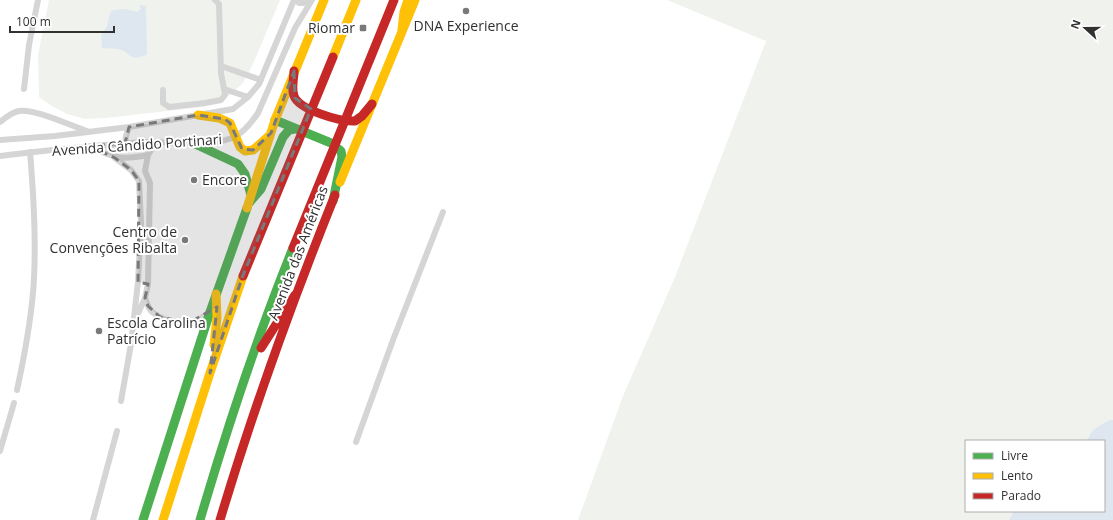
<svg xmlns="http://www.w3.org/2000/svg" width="1113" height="520" font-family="'Open Sans',sans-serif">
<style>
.green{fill:#f0f3ed;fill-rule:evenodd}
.water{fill:#dee7f0}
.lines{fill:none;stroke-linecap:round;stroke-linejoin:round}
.street{stroke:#d5d5d5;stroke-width:6}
.fast{stroke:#4caf50;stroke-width:9}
.slow{stroke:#ffc107;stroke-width:9}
.jam{stroke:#c62828;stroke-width:9}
.marked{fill:#797979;fill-opacity:0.2;stroke:#797979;stroke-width:3;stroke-dasharray:8 5;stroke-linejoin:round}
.poi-dot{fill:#797979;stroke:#fff;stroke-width:1.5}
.labels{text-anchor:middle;stroke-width:4;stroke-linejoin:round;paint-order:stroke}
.poi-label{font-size:14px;fill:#313131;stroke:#fff;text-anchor:end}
.street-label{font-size:14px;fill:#313131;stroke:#fff}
</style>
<rect width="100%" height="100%" fill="#fff"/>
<path class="green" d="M49 0H280L253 64 243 83 230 95 218 101 203 107 106 118 85 119 67 114 50 105 39 97 38 55Z
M667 0H1113V520H578L623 396 675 277 766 41ZM966 441H1104V511H966Z"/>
<path class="water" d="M139 5 146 6 147 55 136 58 130 56 126 52 118 49 102 48 101 36 107 26 110 13 113 10 126 9 137 12 141 9Z
M1110 420H1113V520H1009L1014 511H1104V441H1087C1090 430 1100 425 1110 420Z"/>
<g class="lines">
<path class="street" d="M215 0 219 4 221 73 224 89 248 97
M296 0 299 3H303L307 0
M221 66 261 80
M24 89 29 45 38 0
M163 90V103L169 107 205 103 221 100 225 95 224 89
M0 122C5 118 12 112 19 111 34 108 71 126 87 131
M0 140 55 136 129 127 233 109 248 97 259 84 294 0
M125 143 126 136 129 127
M90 146C113 159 123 160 148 155L153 147 160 142
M0 156C49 150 97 145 146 142 174 141 205 148 232 138 242 134 252 122 258 113L295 28 312 0
M115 158 131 170 139 181 141 223 138 282 131 344 121 401
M145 298C147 303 148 308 152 312 163 321 183 326 197 321 201 319 205 315 210 312
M135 320 145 298 148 284 150 183 145 171 148 155
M17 390C24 358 30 326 33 293 37 247 34 199 30 152
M356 442 393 340 443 212
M0 451 14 403
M93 520 117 431"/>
<path class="fast" d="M275 120 331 143 341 151 342 157 333 201
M193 143 238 164 245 174 251 195
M249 203 261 189 283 137 289 130 295 129
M143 520 210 312 247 208
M200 520C227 428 257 337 293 248"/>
<path class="slow" d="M402 30 404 12 408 0
M333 57 356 0
M198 115 219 118 230 123 240 147 245 151 253 150 269 136
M340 182 415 0
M247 208 275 120 324 0
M214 345 217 317 216 294
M163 520 210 373 243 276"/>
<path class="jam" d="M294 71C294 79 291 88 294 96 299 110 341 122 355 121L362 116 372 104
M293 248 394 0
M243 276 333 57
M261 348 295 295
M220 520C253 410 292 302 335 195"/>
</g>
<path class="marked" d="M294 71 295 98 311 109 242 278 210 373 217 307 189 323 160 317 148 306 145 298 148 284 138 282 139 181 131 170 115 158 90 146 125 143 129 127 198 115 225 119 230 123 242 149 253 150 271 133Z"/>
<g class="poi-dot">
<circle cx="466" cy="11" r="4"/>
<rect x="359" y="24" width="8" height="8" rx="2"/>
<circle cx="194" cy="180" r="4"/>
<circle cx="185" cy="240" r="4"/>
<circle cx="99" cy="331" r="4"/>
</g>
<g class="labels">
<g class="poi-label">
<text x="466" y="31" text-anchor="middle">DNA Experience</text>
<text x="355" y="33">Riomar</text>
<text x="202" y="185" text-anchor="start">Encore</text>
<text x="177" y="237">Centro de<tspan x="177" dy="16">Convenções Ribalta</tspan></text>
<text x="107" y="328" text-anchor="start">Escola Carolina<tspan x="107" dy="16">Patrício</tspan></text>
</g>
<g class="street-label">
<text transform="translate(137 145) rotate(-4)" y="5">Avenida Cândido Portinari</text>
<text transform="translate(298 253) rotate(-69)" y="5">Avenida das Américas</text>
</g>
</g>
<rect x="965" y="440" width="140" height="72" fill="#ffffff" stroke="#adadad"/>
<rect x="973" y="453" width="20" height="6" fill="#4caf50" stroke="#adadad"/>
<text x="1001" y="460" font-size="12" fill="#313131">Livre</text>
<rect x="973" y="473" width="20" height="6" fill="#ffc107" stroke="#adadad"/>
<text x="1001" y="480" font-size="12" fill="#313131">Lento</text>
<rect x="973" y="493" width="20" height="6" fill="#c62828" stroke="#adadad"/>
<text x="1001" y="500" font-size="12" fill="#313131">Parado</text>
<g transform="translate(1085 28) rotate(291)" stroke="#ffffff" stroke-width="3" paint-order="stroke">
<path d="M0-3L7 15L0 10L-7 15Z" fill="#313131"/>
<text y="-6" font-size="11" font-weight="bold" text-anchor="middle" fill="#313131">N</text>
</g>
<path d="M10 26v6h104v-6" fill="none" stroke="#313131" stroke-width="2"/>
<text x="16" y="26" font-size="12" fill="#313131" stroke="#ffffff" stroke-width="3" paint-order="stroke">100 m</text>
</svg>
